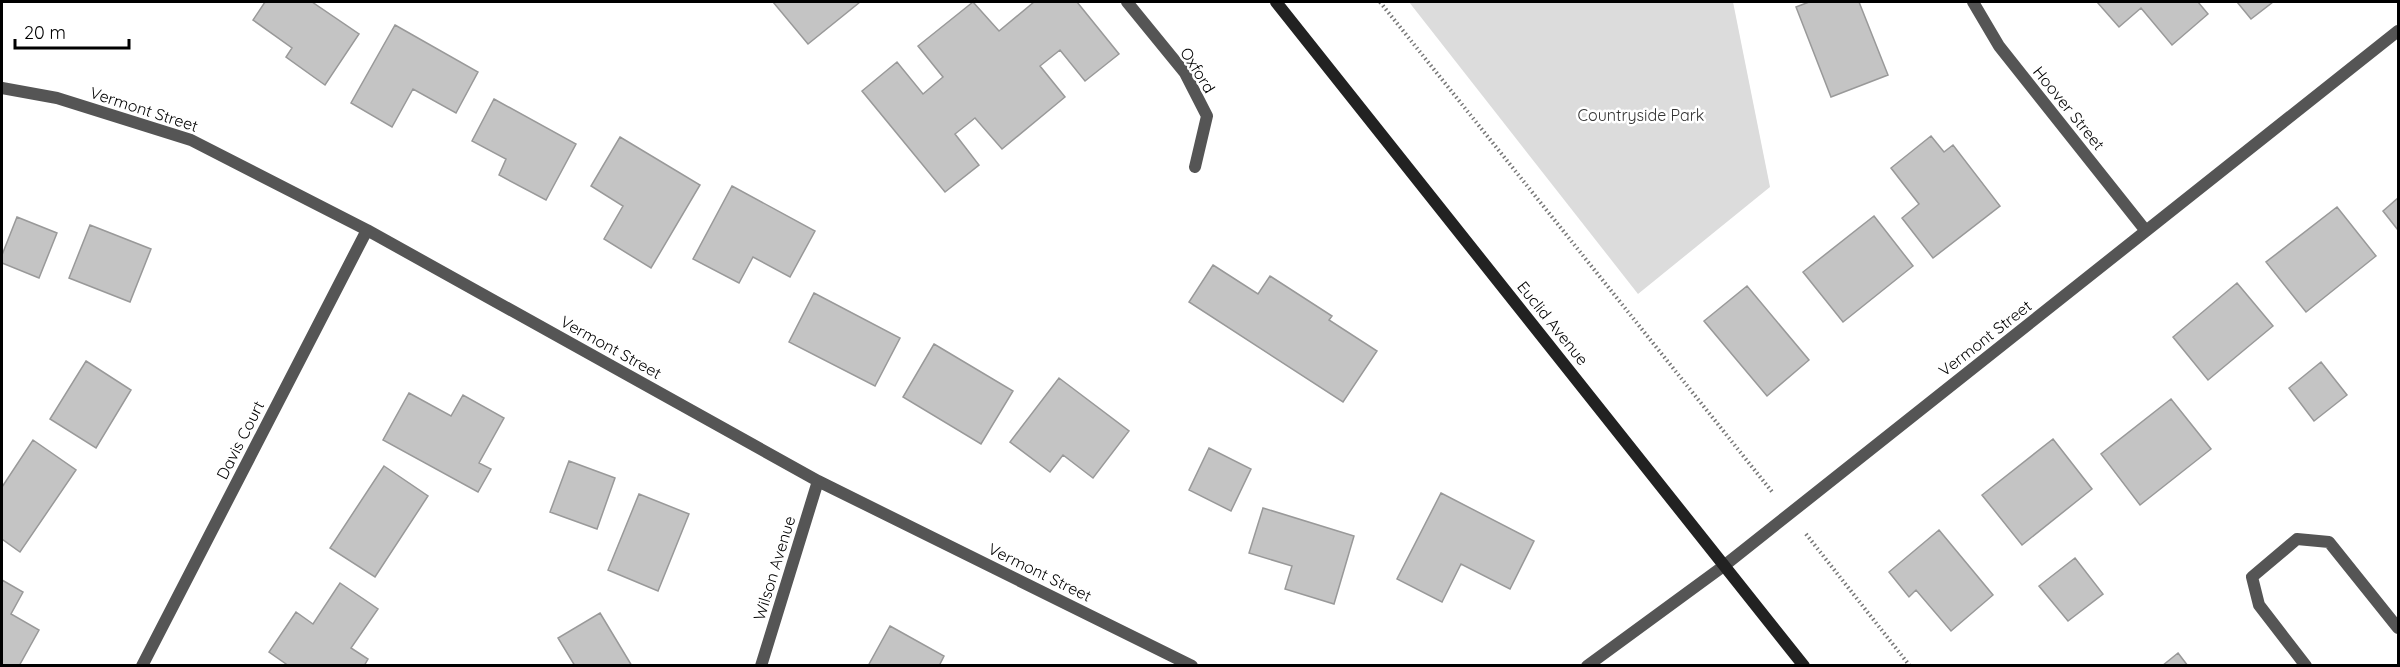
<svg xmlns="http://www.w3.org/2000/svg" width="2400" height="667" font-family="Quicksand,sans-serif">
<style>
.green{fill:#dcdcdc}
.building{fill:#c4c4c4;stroke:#999;stroke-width:1.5}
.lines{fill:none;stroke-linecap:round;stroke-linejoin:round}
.path{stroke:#777;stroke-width:4;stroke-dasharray:1.5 3;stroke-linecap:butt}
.service{stroke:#555;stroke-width:12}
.minor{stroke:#555;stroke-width:12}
.secondary{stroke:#222;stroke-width:12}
.labels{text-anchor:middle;stroke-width:5;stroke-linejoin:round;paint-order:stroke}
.street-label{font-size:16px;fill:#000;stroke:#fff}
.park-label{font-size:16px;fill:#333;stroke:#fff}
</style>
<rect width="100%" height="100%" fill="#fff"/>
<path class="green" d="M1409 2H1733L1770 187 1638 294Z"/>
<path class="building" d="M265 2H312L359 34 325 85 286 57 292 48 253 20Z
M773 2H860L808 44Z
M973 2 999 31 1034 2H1077L1119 54 1085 81 1060 50 1040 66 1065 97 1002 149 975 118 955 134 979 165 945 192 862 91 897 62 923 94 943 77 918 46Z
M1809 2H1859L1888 75 1831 97 1796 7Z
M2097 2H2198L2208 14 2172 45 2141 8 2119 27Z
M2237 2H2273L2251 19Z
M395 25 478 72 456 113 413 89 392 127 351 103Z
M494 99 576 144 546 200 499 175 506 159 472 141Z
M1931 136 1944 152 1953 145 2000 206 1933 258 1902 218 1919 204 1891 168Z
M620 137 700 185 651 268 604 239 623 206 591 186Z
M732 186 815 231 790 277 753 257 739 283 693 259Z
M2398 198V230L2383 211Z
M2337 207 2376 256 2306 312 2266 262Z
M1874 216 1913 266 1843 322 1803 272Z
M17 217 57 233 39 278 2 263V255Z
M90 225 151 249 130 302 69 278Z
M1213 265 1258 294 1270 276 1332 316 1329 320 1377 351 1343 402 1189 302Z
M2237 283 2273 326 2208 380 2173 337Z
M1747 286 1809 360 1767 396 1704 321Z
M814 293 900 338 875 386 789 342Z
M934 344 1013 391 981 444 903 397Z
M86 361 131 390 96 448 50 419Z
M2321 362 2347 395 2314 421 2289 388Z
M1059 378 1129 431 1093 478 1063 455 1050 472 1010 442Z
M409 393 451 416 463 395 504 418 479 463 491 469 478 492 383 440Z
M2171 399 2211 449 2140 505 2101 454Z
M2053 439 2092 489 2022 545 1982 495Z
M33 440 76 470 20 552 2 539V487Z
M1209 448 1251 469 1231 511 1189 490Z
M569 461 615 478 597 529 550 512Z
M384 466 428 496 375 577 330 548Z
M1441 493 1534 541 1510 589 1461 564 1442 602 1397 579Z
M639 494 689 514 658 591 608 570Z
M1263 508 1354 536 1334 604 1285 589 1292 566 1249 553Z
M1939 530 1993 595 1951 631 1916 590 1909 597 1889 572Z
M2075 558 2103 594 2068 621 2039 586Z
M2 580 23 592 11 614 39 630 19 666H2Z
M340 583 378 609 351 648 368 659 364 666H289L269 652 296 612 313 624Z
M600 613 632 666H575L558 638Z
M890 626 944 656 939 666H868Z
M2178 653 2188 666H2162Z"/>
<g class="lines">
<path class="path" d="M1380 2 1773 493
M1806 534 1910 666"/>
<path class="service" d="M2306 666 2259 605 2252 577 2297 539 2329 542 2398 628"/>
<path class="minor" d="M1127 2 1185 73 1207 116 1195 167
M1973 2 1999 46 2146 231
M2 88 57 98 191 140 367 230 818 481 1192 666
M142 666 367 230
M761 666 818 481
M1587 666 1725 565 2398 31"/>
<path class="secondary" d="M1276 2 1804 666"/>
</g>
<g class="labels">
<g class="street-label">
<text transform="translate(1198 70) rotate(58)" y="6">Oxford</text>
<text transform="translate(2069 108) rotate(51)" y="6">Hoover Street</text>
<text transform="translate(144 109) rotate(18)" y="6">Vermont Street</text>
<text transform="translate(1553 323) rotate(51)" y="6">Euclid Avenue</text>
<text transform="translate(1985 338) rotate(-38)" y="6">Vermont Street</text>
<text transform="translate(611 347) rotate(29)" y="6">Vermont Street</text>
<text transform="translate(240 440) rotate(-63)" y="6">Davis Court</text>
<text transform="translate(774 568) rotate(-73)" y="6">Wilson Avenue</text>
<text transform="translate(1040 572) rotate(26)" y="6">Vermont Street</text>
</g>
<g class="park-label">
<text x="1641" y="121">Countryside Park</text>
</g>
</g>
<rect width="2400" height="667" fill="none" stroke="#000000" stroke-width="6"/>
<path d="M15 39v9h114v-9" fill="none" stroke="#000000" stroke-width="3"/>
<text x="24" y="39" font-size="18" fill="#000000" stroke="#ffffff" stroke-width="4.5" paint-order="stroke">20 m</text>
</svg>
